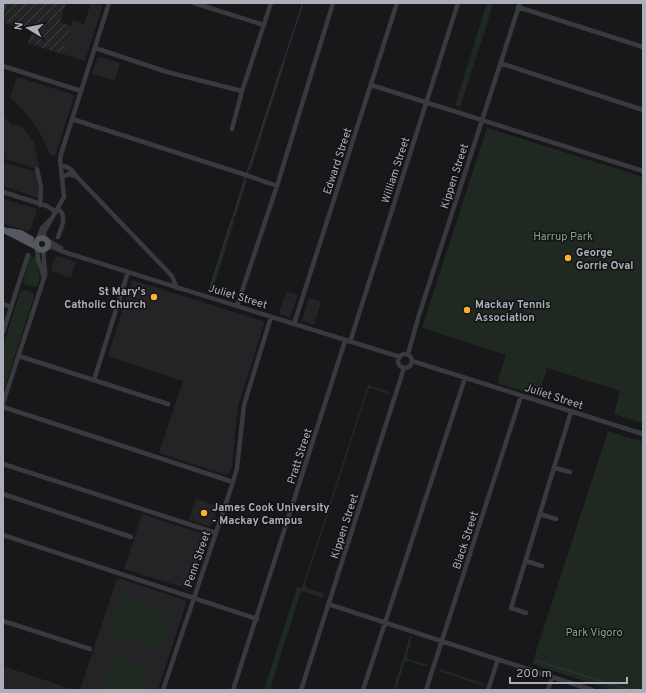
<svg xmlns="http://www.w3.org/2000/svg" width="646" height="693" font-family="Overpass,sans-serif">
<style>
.built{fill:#242427}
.industrial{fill:url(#industrial-furrows)}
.green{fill:#1f2821}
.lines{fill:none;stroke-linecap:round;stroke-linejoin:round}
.stream{stroke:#2d373f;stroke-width:1}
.minor{stroke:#393a3f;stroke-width:4.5}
.major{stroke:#55575e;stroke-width:6}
.poi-dot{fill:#f7b232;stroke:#131315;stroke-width:1.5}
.labels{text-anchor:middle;stroke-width:3;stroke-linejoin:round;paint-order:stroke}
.street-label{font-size:11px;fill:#aaafba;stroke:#131315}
.park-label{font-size:11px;fill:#80a682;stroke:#131315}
.poi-label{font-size:11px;font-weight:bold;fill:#aaafba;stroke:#131315;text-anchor:start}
</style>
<defs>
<pattern id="industrial-furrows" width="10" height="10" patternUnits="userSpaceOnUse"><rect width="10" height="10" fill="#242427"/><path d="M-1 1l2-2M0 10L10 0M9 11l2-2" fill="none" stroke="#414144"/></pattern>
</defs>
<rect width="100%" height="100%" fill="#18181a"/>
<path class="built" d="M91 3 101 5 102 8 85 61 62 54 73 20 84 24Z
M101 57 120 63 115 81 92 74 97 59Z
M17 77 72 94 74 97 55 156 50 155 40 133 27 114 10 98Z
M3 116 14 127 16 124 25 130 34 142 39 166 34 168 5 159 6 154 3 153Z
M3 162 36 172 39 193 38 198 3 186Z
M3 199 37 209 30 230 27 231 3 223Z
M58 256 76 262 71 278 51 271 55 258Z
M132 280 263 321 264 324 238 406 232 465 229 474 226 475 159 453 183 381 108 356Z
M286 292 298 295 290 317 279 314Z
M309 298 321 302 314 325 302 321Z
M196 499 218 506 212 525 209 526 189 520Z
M142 514 206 535 208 538 191 587 189 589 124 569Z
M117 579H121L185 600 186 603 158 690H80Z
M3 666 74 690H3Z"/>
<path class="industrial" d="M8 3H66L60 22 71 26 62 54 28 43 32 32 3 22Z"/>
<path class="green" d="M487 3 493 5 460 107 455 105Z
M285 62 251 170 248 169 281 64Z
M487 128 643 177V423L614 414 620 391 547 368 538 396 497 383 506 355 422 328Z
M244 180 247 181 212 293 208 291 230 223 236 217 233 215Z
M30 256 36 258C40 269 41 277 37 287L25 285 23 282Z
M24 290 33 293 34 297 3 392V347L20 292 21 291Z
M368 385 389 392 388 394 371 388 368 390 305 585 307 588 323 593 324 598 301 591 270 690H264L297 587 302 588Z
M608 431 643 442V690H611L532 664Z
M121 595 174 613 161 651 109 634Z
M410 636 412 637 407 656 408 659 429 665 428 667 408 661 405 662 396 690H393Z
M115 656 151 668 144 690H104Z
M440 669 484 684V686L439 671Z"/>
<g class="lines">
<path class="stream" d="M247 173 303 3
M209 292 246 176
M537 661 630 690"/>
<path class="minor" d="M194 3 264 25
M518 7 643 47
M3 10 5 3
M95 48 167 72 242 91
M500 63 643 110
M3 66 81 91
M371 85 643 171
M72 119 249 176 277 186
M232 129 242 91 271 3
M61 166C69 166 72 170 77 177L172 276 177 288
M37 169 41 188 40 205
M62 177 69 174 77 177
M3 192 47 206 56 212
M58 209C68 216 61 228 58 237
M44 238V232L64 197 60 160 61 154 109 3
M38 239 42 228 50 220
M45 239 61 248
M37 248 38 260 42 270 43 276
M46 248 52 247 64 252 400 357
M3 304 11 307
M237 306 277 186 333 3
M294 324 397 3
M3 332 28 255
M350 342 458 3
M408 354 419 315 520 3
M398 361a7 7 0 1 1 14 0a7 7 0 1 1-14 0Z
M19 356 168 404
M412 361 643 434
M94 380 128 272
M3 403 45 275C46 266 42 257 44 249
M3 407 233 482
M3 464 216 533
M555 468 570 472
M3 494 131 537
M540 514 556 519
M3 535 257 619
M526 561 542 566
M328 604 592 690
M526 613 511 608 571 412
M3 621 90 649
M163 690 233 482 237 468 244 405 271 317
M233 690 345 341
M301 690 404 368
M363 690 465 378
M426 690 521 396
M488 690 498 659
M548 690 552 677"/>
<path class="major" d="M4 230 37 247
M9 231 21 233 31 239
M36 244a6 6 0 1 1 12 0a6 6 0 1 1-12 0Z"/>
</g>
<g class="poi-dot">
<circle cx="568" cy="258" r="4"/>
<circle cx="154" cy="297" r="4"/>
<circle cx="467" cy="310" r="4"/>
<circle cx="204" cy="513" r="4"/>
</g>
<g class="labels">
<g class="street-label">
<text transform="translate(337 161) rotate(-72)" y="4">Edward Street</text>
<text transform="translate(395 170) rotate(-72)" y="4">William Street</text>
<text transform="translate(454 176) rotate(-72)" y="4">Kippen Street</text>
<text transform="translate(238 296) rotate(17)" y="4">Juliet Street</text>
<text transform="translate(554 396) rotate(18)" y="4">Juliet Street</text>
<text transform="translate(299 456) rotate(-72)" y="4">Pratt Street</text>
<text transform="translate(344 526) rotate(-72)" y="4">Kippen Street</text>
<text transform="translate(465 540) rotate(-72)" y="4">Black Street</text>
<text transform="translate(197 559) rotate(-71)" y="4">Penn Street</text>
</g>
<g class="park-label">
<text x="563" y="240">Harrup Park</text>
<text x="594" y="636">Park Vigoro</text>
</g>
<g class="poi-label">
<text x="576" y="256">George<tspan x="576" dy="13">Gorrie Oval</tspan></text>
<text x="146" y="295" text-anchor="end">St Mary's<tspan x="146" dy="13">Catholic Church</tspan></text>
<text x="475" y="308">Mackay Tennis<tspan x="475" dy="13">Association</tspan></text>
<text x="212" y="511">James Cook University<tspan x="212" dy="13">- Mackay Campus</tspan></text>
</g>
</g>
<rect width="646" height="693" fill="none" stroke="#aaafba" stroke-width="8"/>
<g transform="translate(28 28) rotate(280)" stroke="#131315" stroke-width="3" paint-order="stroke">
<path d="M0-3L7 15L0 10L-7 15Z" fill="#aaafba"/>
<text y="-6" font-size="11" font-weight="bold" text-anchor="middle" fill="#aaafba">N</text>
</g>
<path d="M510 677v6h117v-6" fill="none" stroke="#aaafba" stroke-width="2"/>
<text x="516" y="677" font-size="12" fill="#aaafba" stroke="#131315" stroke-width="3" paint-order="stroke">200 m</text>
</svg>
